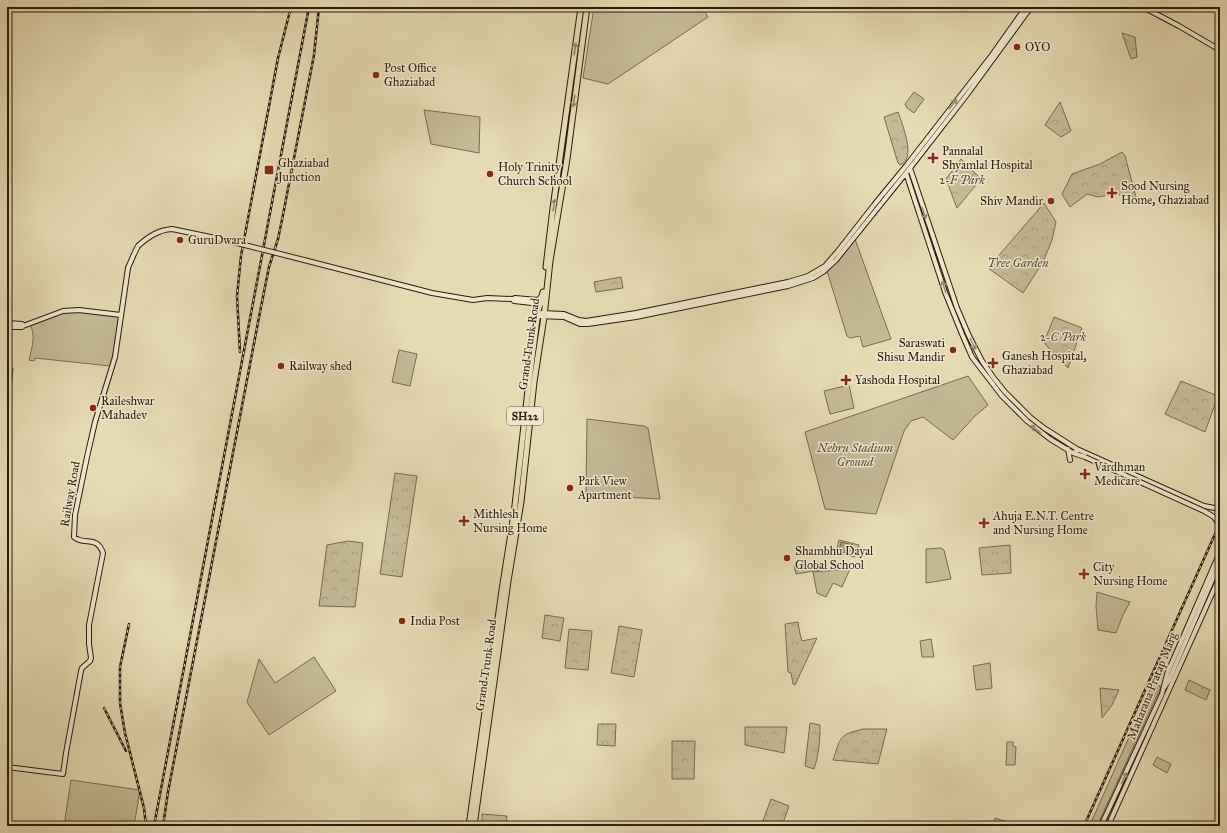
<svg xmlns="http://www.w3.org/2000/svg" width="1227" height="833" font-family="'IM FELL Great Primer',serif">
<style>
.green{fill:#c5ba97;stroke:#786b52}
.park{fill:url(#park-crowns);stroke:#786b52}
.water{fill:#a6997b;stroke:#75674f}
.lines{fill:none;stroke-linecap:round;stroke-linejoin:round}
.secondary-casing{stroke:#2b1c0d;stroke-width:6}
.highway-casing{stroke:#2b1c0d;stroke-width:7}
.secondary{stroke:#eee7ce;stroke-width:4}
.highway{stroke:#e5dab3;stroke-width:5}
.rail-casing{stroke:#2b1c0d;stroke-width:2.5}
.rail{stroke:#eee7ce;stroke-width:1;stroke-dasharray:3;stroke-linecap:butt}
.secondary-bridge-casing{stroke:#2b1c0d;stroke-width:6;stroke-linecap:butt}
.secondary-bridge{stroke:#eee7ce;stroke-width:4}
.oneway{stroke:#918468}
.oneway2{stroke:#968c77}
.poi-dot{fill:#8f2418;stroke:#eee7ce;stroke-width:1.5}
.labels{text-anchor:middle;stroke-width:3;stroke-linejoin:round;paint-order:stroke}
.shield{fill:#eee7ce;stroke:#665947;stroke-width:1}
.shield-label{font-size:11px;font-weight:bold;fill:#2b1c0d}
.poi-label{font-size:12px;fill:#2b1c0d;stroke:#eee7ce;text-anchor:start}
.park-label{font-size:12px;font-style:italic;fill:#594b36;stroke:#eee7ce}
.street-label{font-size:12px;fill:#2b1c0d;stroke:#eee7ce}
</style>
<defs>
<pattern id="park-crowns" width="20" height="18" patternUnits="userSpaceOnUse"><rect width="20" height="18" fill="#c5ba97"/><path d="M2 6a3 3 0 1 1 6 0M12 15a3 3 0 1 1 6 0" fill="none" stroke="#a99f81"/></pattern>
</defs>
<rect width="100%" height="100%" fill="#e5dab3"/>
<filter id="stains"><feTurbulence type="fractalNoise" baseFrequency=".005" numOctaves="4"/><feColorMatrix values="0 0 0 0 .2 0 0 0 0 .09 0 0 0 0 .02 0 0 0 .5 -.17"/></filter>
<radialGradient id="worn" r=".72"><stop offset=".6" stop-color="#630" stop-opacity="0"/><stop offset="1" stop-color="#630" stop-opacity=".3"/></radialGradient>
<path class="green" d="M594 7H702L708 17 608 84 583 78Z
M914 92 924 99 914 113 907 108 905 104Z
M424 110 480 117 479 153 431 144Z
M855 239 891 339 863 347 860 336 850 338 847 336 827 271Z
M64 312H82L119 317 115 345 110 366 35 358 34 361 29 360C32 347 36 336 30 324Z
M399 350 417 354 410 386 392 382Z
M968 376 988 405 975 416 953 440 923 417 911 421 904 431 876 514 825 509 805 432Z
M849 385 854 408 830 414 824 391Z
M587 419 644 426 648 428 660 499 586 495Z
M839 540 859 545 855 557 836 553Z
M941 548 944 550 951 579 926 583V549Z
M850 569 842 587 833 583 826 597 817 593 813 572Z
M1097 592 1130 602 1123 615 1116 633 1098 630 1096 606Z
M931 639 934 657H922L920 641Z
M314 657 336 691 269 735 247 702 259 659 275 683Z
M990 663 992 688 976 690 973 666Z
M1153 683 1161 687 1097 826 1090 825Z
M1007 742H1013V746L1016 747 1015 765H1006Z
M71 780 140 790 134 826H64Z
M995 818 1011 823V826H991Z"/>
<path class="park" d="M1122 33 1135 37 1137 57 1131 59Z
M1060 102 1071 131 1061 137 1045 125Z
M898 112C902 124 917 159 900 165L898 163 884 117Z
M1122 152 1125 156 1136 197 1114 194 1098 197 1087 194 1070 207 1062 194 1072 174 1100 164Z
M961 159 981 179 957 208 946 179Z
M1044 203 1056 222 1052 240 1043 262 1023 293 988 268Z
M621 277 623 288 596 292 594 282Z
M1054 317 1082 328 1068 368 1045 344V340Z
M7 367 13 368 12 383 7 382Z
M1181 381 1218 396 1205 432 1165 414Z
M395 473 417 476 402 577 380 574Z
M348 541 363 543 355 607 319 606 327 545Z
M1010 545 1011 573 982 575 979 548Z
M819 563 820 570 796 574 794 566Z
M545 615 564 618 560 641 542 638Z
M798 622 800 634 802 641 817 638 795 685 793 684 791 673 788 672 785 624Z
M619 626 642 630 634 677 611 673Z
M569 629 592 631 588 670 565 668Z
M1189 680 1210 690 1206 700 1185 690Z
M1100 688 1119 690 1112 705 1102 718Z
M810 723 820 725C820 740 819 754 814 769L805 766Z
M598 724H616L615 746 597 745Z
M745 727H787L784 753 745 745Z
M863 729H887L878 764 833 760C841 737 838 735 863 729Z
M672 741H695L694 779H672Z
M1157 757 1171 764 1167 773 1153 765Z
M771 799 789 806 782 826H761Z
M482 814 507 816 506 826 482 825Z"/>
<path class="water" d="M841 542 853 545 851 555 839 551Z"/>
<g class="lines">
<defs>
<path id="secondary" d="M1143 7 1179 26 1220 50
M910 168 957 308 969 336 982 361 993 377 1005 392 1030 417 1044 428 1077 449 1075 453
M906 173 945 292 962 334 972 357 1002 396 1027 421 1050 439 1073 453 1085 457
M304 260 432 293 473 300 487 298 513 299 515 298 538 300 542 296
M513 299 514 301 541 304
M542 313 564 314 579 320 586 321 636 313 788 282 808 276 825 266 838 251 874 205 906 166 992 55 1026 7
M537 316 564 317 580 324H588L636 317 788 286 813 278 823 272 836 260 910 168 966 96 1031 7
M7 323 22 324 23 326
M23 326 63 311 79 310 121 315
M7 327H22L23 326
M1068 449 1070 460
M1077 449 1204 506 1220 509
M1164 688 1169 680 1220 562
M7 767 63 774 66 753 81 671 82 668 90 661 91 658 89 644V625L103 553C97 535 84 546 74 537L75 515 87 457 95 422 115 357 128 268 134 254 138 246
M1101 826 1162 694 1167 674 1220 552
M1108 826 1220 576"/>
<path id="highway" d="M546 267 553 208 581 7
M469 826 502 590 514 514 529 381 538 312 543 292
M474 826 508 581 521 502 534 382 544 317 550 261 567 159 587 7"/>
</defs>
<use href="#secondary" class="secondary-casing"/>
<use href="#highway" class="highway-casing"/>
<use href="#secondary" class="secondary"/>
<use href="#highway" class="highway"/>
<defs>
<path id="rail" d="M240 352 237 296 241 256 278 58 291 7
M129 624 120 667V703L125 733 144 808 146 826
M104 708 126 751
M154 826 309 7
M163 826 168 792 260 312 269 267 278 239 282 220 314 55 319 7
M1084 826 1220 523"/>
</defs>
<use href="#rail" class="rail-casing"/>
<use href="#rail" class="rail"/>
<defs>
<path id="secondary-bridge" d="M138 246C148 237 158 230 172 229L225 240 304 260
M1085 457 1204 511 1214 517 1220 526"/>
</defs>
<use href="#secondary-bridge" class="secondary-bridge-casing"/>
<use href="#secondary-bridge" class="secondary-bridge"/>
</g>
<defs><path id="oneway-shaft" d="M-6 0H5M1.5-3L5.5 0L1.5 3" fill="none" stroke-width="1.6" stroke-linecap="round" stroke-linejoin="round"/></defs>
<g class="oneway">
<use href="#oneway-shaft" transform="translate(575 49) rotate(-82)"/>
<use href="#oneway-shaft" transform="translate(574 101) rotate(98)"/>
<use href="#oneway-shaft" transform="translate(554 205) rotate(-81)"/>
</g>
<g class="oneway2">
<use href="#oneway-shaft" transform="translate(953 104) rotate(-52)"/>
<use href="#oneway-shaft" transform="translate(924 213) rotate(71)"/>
<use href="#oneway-shaft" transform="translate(944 287) rotate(-108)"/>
<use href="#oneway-shaft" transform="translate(973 344) rotate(63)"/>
<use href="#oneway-shaft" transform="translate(1036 429) rotate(-141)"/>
<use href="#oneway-shaft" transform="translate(1124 778) rotate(-65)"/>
</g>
<g class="poi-dot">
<circle cx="1017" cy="47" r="4"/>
<circle cx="376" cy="75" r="4"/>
<path d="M931 152h4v4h4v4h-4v4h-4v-4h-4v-4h4z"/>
<rect x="264" y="165" width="10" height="10" rx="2"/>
<circle cx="490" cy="174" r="4"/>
<path d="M1110 187h4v4h4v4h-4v4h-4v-4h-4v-4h4z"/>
<circle cx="1051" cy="201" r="4"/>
<circle cx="180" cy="240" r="4"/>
<circle cx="953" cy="350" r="4"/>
<path d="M991 357h4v4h4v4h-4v4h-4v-4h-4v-4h4z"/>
<circle cx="281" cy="366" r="4"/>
<path d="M844 374h4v4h4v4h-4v4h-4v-4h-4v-4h4z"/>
<circle cx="93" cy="408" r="4"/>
<path d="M1083 468h4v4h4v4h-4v4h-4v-4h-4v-4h4z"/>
<circle cx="570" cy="488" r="4"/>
<path d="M462 515h4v4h4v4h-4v4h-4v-4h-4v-4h4z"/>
<path d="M982 517h4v4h4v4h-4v4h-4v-4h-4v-4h4z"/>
<circle cx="787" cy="558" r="4"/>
<path d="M1082 568h4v4h4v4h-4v4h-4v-4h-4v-4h4z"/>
<circle cx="402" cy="621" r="4"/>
</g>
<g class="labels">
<rect class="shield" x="507" y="407" width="36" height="18" rx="3"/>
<g class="shield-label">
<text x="525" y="420">SH22</text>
</g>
<g class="poi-label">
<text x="1025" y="51">OYO</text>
<text x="384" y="72">Post Office<tspan x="384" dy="14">Ghaziabad</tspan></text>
<text x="942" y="155">Pannalal<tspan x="942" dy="14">Shyamlal Hospital</tspan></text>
<text x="278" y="167">Ghaziabad<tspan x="278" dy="14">Junction</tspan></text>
<text x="498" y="171">Holy Trinity<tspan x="498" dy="14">Church School</tspan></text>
<text x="1121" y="190">Sood Nursing<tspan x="1121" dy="14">Home, Ghaziabad</tspan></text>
<text x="1043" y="205" text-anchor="end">Shiv Mandir</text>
<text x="188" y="244">GuruDwara</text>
<text x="945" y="347" text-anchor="end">Saraswati<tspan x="945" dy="14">Shisu Mandir</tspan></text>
<text x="1002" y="360">Ganesh Hospital,<tspan x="1002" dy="14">Ghaziabad</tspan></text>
<text x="289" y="370">Railway shed</text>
<text x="855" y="384">Yashoda Hospital</text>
<text x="101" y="405">Raileshwar<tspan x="101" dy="14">Mahadev</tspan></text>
<text x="1094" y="471">Vardhman<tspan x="1094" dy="14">Medicare</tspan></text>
<text x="578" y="485">Park View<tspan x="578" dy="14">Apartment</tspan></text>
<text x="473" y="518">Mithlesh<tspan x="473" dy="14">Nursing Home</tspan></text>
<text x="993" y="520">Ahuja E.N.T. Centre<tspan x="993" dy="14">and Nursing Home</tspan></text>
<text x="795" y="555">Shambhu Dayal<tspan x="795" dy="14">Global School</tspan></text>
<text x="1093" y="571">City<tspan x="1093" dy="14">Nursing Home</tspan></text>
<text x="410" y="625">India Post</text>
</g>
<g class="park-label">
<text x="962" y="184">2-F Park</text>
<text x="1018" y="267">Tree Garden</text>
<text x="1063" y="341">2-C Park</text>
<text x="855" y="452">Nehru Stadium<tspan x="855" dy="14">Ground</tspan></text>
</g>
<g class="street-label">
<text transform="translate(529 344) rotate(-82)" y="4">Grand Trunk Road</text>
<text transform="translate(70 494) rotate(-80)" y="4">Railway Road</text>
<text transform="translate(486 665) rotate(-82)" y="4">Grand Trunk Road</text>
<text transform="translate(1152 686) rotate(-68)" y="4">Maharana Pratap Marg</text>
</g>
</g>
<rect width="1227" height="833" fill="none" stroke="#e5dab3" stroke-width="24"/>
<rect x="8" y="8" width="1211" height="817" fill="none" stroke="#2b1c0d" stroke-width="2"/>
<rect x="12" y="12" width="1203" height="809" fill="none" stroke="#2b1c0d"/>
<rect width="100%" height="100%" filter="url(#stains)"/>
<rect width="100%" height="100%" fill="url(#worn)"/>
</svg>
